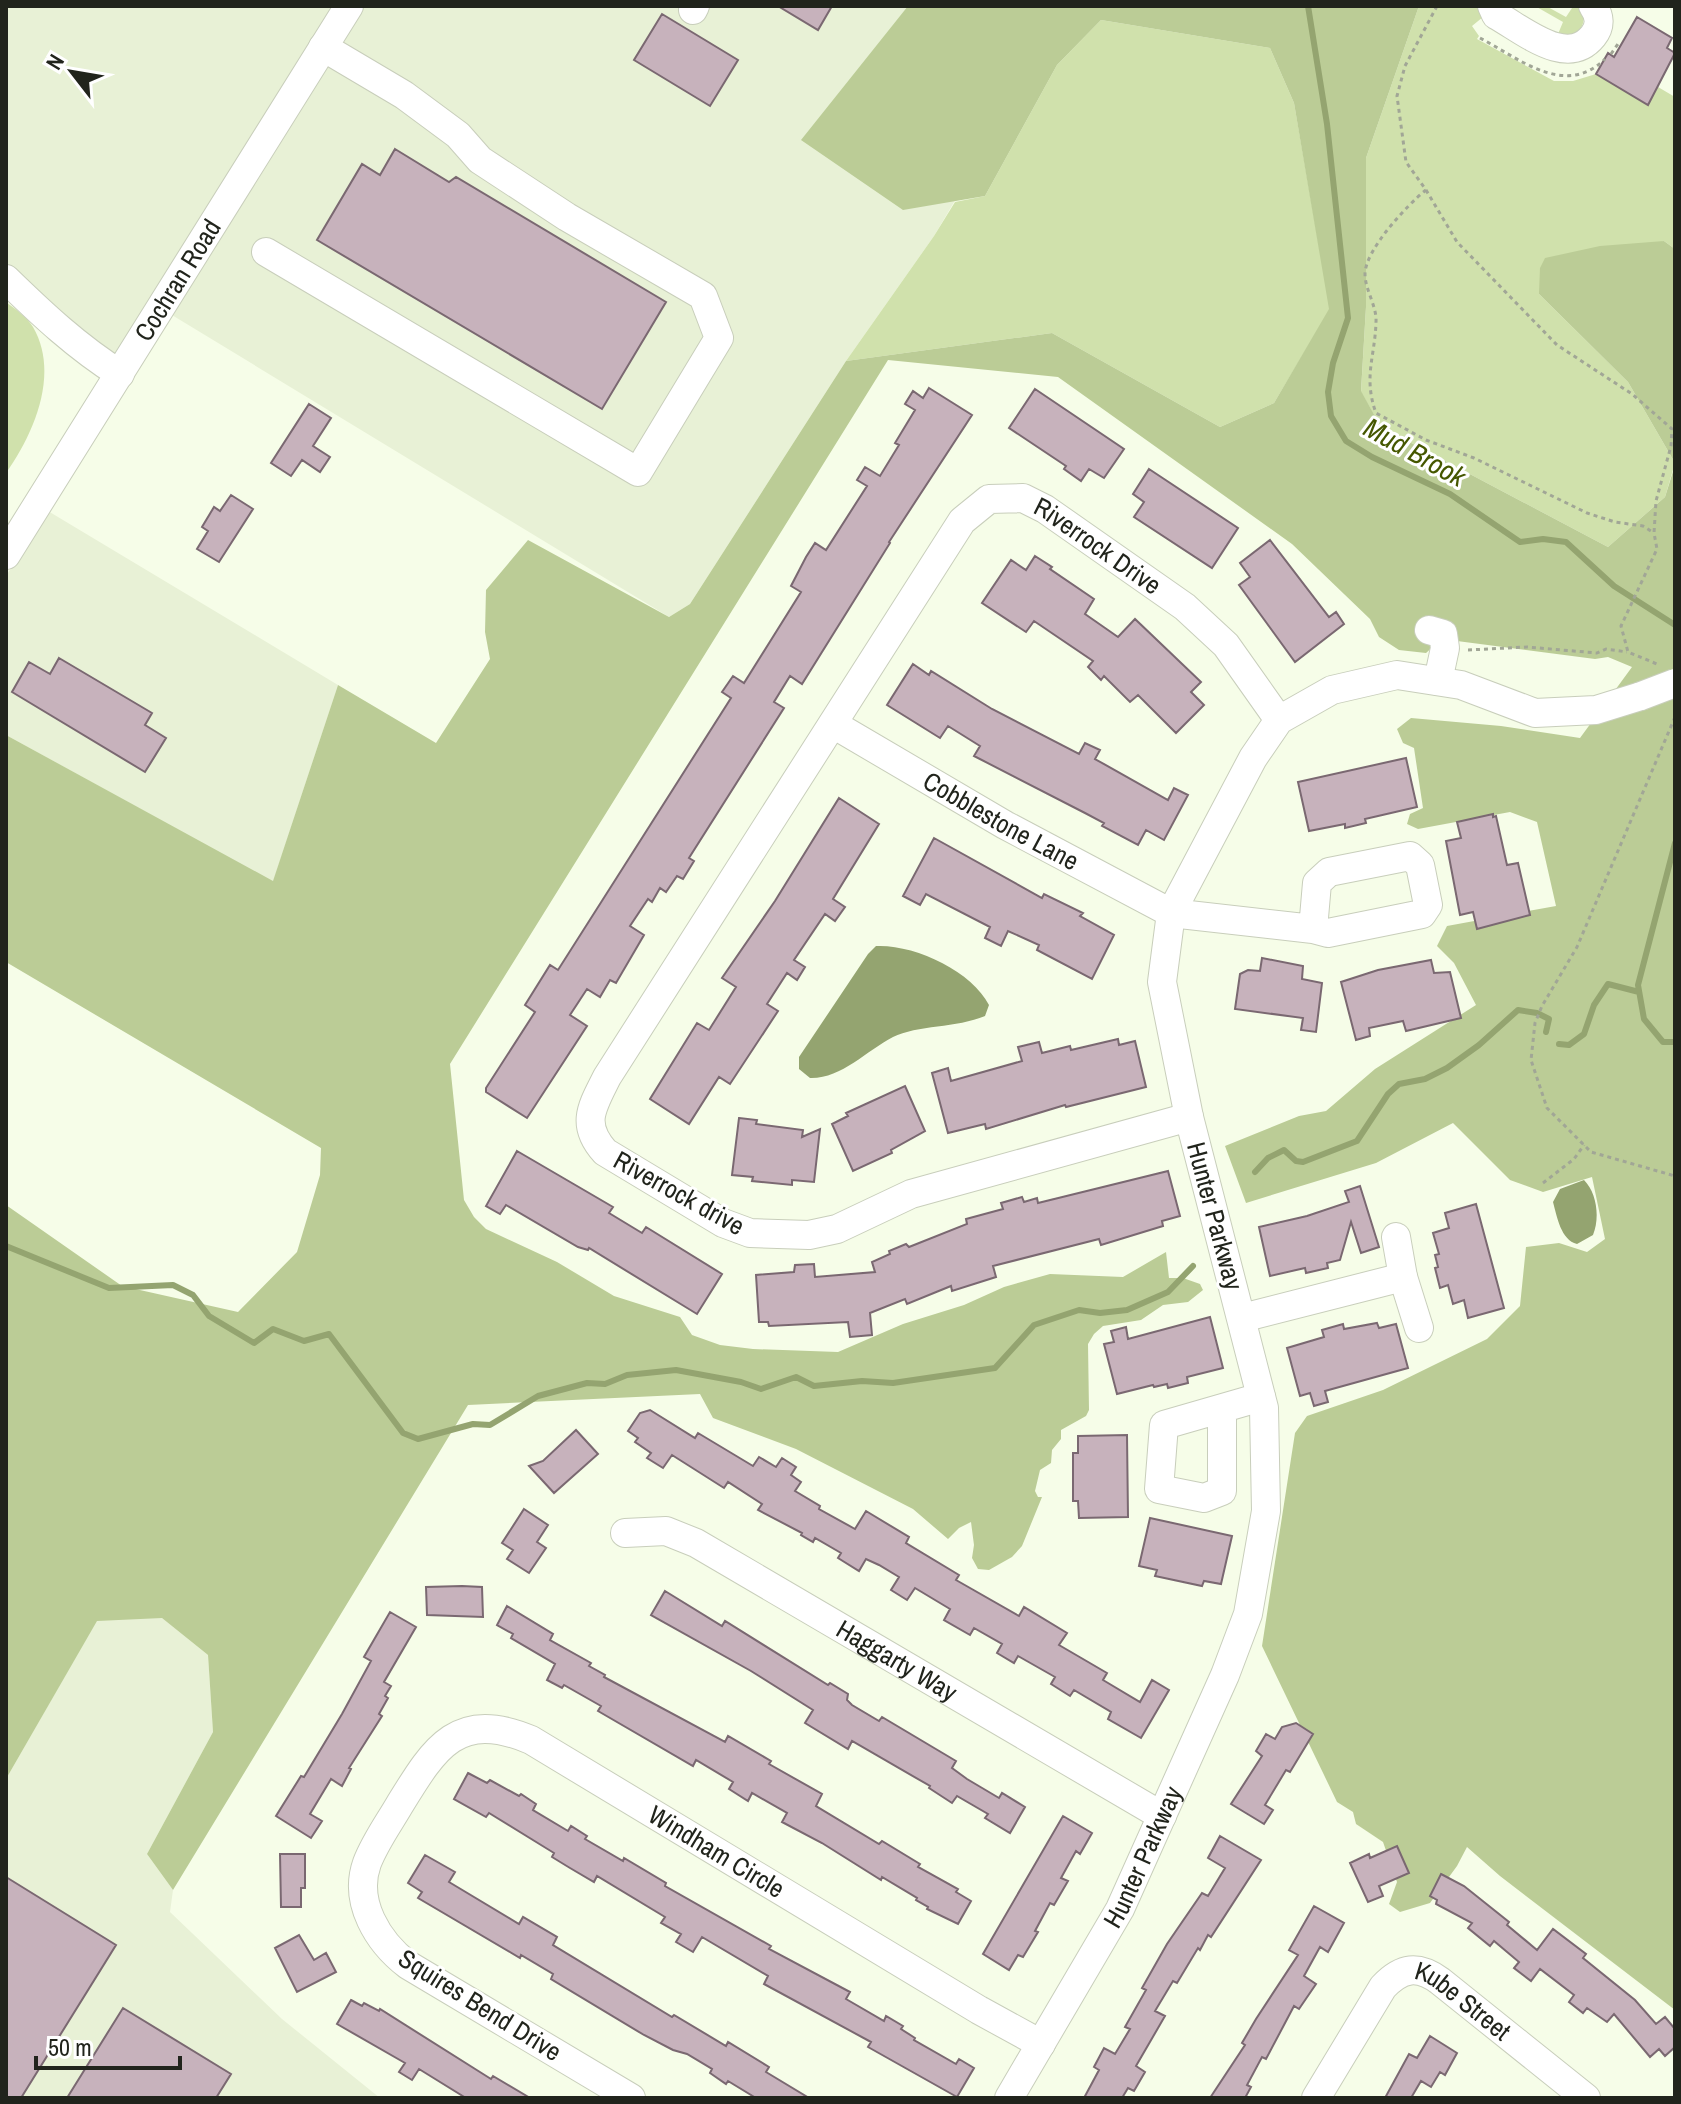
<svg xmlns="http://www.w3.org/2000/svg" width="1681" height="2104" font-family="'Archivo Narrow',sans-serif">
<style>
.built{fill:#e8f1d6}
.green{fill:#d0e1ac}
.forest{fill:#bbcc96}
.water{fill:#94a470}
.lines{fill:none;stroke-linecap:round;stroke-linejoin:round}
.stream{stroke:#94a470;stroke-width:6}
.building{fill:#c7b2bc;stroke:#7a6871;stroke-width:2}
.minor-casing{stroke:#c8cebb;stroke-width:30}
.path{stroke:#a1a696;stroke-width:3;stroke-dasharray:4 4;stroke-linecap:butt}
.minor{stroke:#fff;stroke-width:28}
.minor-bridge-casing{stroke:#c8cebb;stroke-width:30;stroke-linecap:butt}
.minor-bridge{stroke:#fff;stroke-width:28}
.labels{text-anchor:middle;stroke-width:6;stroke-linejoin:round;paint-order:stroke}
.street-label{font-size:26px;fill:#21241c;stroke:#fff}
.water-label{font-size:28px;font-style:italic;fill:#455700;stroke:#fff}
</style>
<rect width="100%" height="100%" fill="#f6fde8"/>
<path class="built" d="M6 6H1070L934 236 846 361 690 604 669 617 162 309 120 374 6 299Z
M48 511 338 685 273 882 6 735V576Z
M161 1617 208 1655 213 1732 147 1854 173 1890 170 1912 282 2019 380 2098H6V1779L97 1620Z"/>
<path class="green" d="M1419 6H1480L1483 17 1472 26 1479 36 1477 39 1554 81H1573L1596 74 1648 105 1658 87 1675 97V249L1664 241 1539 294 1628 382 1675 463 1665 497 1608 547 1381 427 1361 392 1366 307V158Z
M1535 6H1546L1566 17 1572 8 1577 6C1588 16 1584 27 1574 36L1558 34 1563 22Z
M1101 20 1270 48 1294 103 1330 309 1274 403 1220 427 1052 333 846 361 934 236 955 202 985 196 1057 65Z
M6 302C15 309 28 318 33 327 60 373 34 434 6 473Z"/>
<path class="forest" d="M908 6H1419L1366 158V307L1361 391 1381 427 1608 547 1665 497 1675 465V2010L1500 1876 1467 1847 1457 1866 1430 1903 1400 1912 1389 1904 1397 1882 1383 1842 1356 1824 1353 1812 1337 1802 1262 1646 1295 1433 1307 1416 1383 1390 1487 1339 1520 1306 1526 1247 1559 1243 1587 1252 1605 1239 1592 1177 1543 1192 1510 1180 1453 1123 1376 1163 1246 1203 1225 1146 1299 1116 1326 1111 1375 1069 1476 1005 1454 963 1437 946 1447 926 1556 906 1537 822 1510 812 1418 829 1407 824 1410 814 1423 808 1414 748 1403 743 1397 729 1411 718 1501 726 1580 738 1632 667 1608 657 1595 659 1457 641 1437 643 1426 653 1399 650 1379 637 1370 619 1292 544 1058 377 888 360 450 1064 464 1200 474 1217 486 1229 557 1262 614 1296 680 1317 692 1335 720 1345 753 1349 838 1352 903 1324 964 1305 1004 1287 1050 1274 1123 1277 1166 1252 1169 1278H1183L1200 1284 1203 1290 1188 1302 1163 1305 1141 1320 1103 1326 1094 1334 1088 1344 1089 1410 1086 1416 1061 1430V1439L1052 1450 1051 1463 1040 1470 1035 1491 1038 1497H1042L1022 1546 1012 1557 989 1570 978 1569 972 1558 974 1545 971 1522 959 1528 948 1539 913 1509 796 1449 713 1418 700 1394 468 1405 173 1890 147 1854 213 1732 208 1655 162 1618 97 1621 6 1779V1205L122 1286 238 1312 297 1252 320 1175 321 1148 6 962V735L273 881 338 685 436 743 490 659 485 632 486 590 528 540 669 617 690 604 846 361 1052 333 1220 427 1274 403 1329 309 1294 103 1270 48 1101 20 1057 65 985 196 903 210 801 140Z
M1664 241 1675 249V463L1628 382 1539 294 1540 268 1545 258 1600 246Z"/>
<path class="water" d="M876 946C914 944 972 971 989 1005L985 1016C957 1028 917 1025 893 1037 866 1051 841 1079 810 1078L799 1069V1057L868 954Z
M1584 1180C1597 1193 1600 1218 1593 1235L1577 1244C1561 1240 1557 1217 1553 1202L1560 1189Z"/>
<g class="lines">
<path class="stream" d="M1308 6 1327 124 1348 318 1333 363 1328 392 1331 416 1346 441 1372 457 1450 494 1520 542 1543 539 1566 542 1614 586 1675 625
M1675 843 1638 985 1644 1019 1663 1042H1675
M1559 1044 1569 1045 1584 1034 1594 1005 1608 984 1639 992
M1255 1172 1268 1158 1284 1150 1296 1161 1303 1162 1357 1141 1388 1094 1399 1084 1425 1079 1447 1068 1479 1045 1518 1010 1537 1013 1549 1019 1546 1032
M6 1246 109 1288 173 1285 193 1295 209 1316 254 1343 273 1329 304 1341 329 1334 403 1433 418 1439 473 1424 490 1425 538 1396 587 1383 605 1384 627 1375 676 1370 741 1382 761 1389 796 1377 814 1386 862 1381 893 1383 995 1368 1034 1325 1079 1310 1100 1313 1127 1310 1168 1292 1193 1266"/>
</g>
<path class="building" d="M778 6H832L818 30Z
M662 14 738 60 710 106 634 60Z
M1637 17 1672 38 1667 48 1675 53 1648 105 1596 74 1608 53 1614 57Z
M395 149 449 182 456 177 666 302 602 409 317 240 362 164 380 175Z
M929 388 972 415 889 542 890 543 802 684 790 676 774 702 784 708 689 858 694 861 683 879 677 876 666 892 660 888 652 902 648 899 630 926 644 935 616 983 610 980 600 997 587 989 570 1015 587 1026 527 1118 486 1092V1088L535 1012 525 1005 550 965 558 970 731 698 722 692 733 676 744 683 801 592 791 586 806 557 815 543 826 550 867 486 857 480 865 467 880 476 899 445 895 443 915 410 905 404 913 391 923 398Z
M1035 389 1124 449 1104 478 1089 469 1081 481 1064 469 1066 466 1009 428Z
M309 404 331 418 313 446 330 457 320 472 302 460 291 476 271 463Z
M1149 469 1238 528 1212 568 1134 517 1144 502 1133 494Z
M231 495 253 509 219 562 197 549 208 531 202 527 214 507 220 511Z
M1270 540 1329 617 1336 612 1344 624 1295 662 1239 585 1250 577 1240 563Z
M1035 556 1052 567 1050 569 1094 599 1085 614 1118 637 1135 619 1201 682 1191 692 1204 705 1176 733 1138 695 1130 702 1104 676 1101 680 1088 667 1093 661 1034 621 1026 632 982 603 1011 560 1026 570Z
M59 658 152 713 145 725 166 738 145 772 12 692 29 662 50 674Z
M913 664 929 675 931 671 992 709 1079 754 1085 743 1100 750 1095 759 1168 800 1174 788 1188 795 1164 840 1146 830 1138 845 1102 826 1104 823 1085 813 974 756 980 746 948 726 940 738 887 705Z
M1406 758 1417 807 1365 819 1366 823 1345 828V824L1309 831 1298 782Z
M839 798 879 824 833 899 845 907 835 921 825 914 794 960 805 967 797 980 787 973 767 1004 778 1011 730 1084 719 1077 689 1124 650 1099 697 1023 709 1030 736 987 722 978 775 901Z
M1493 814V817L1496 816 1507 865 1518 863 1530 915 1477 929 1473 912 1460 915 1446 841 1461 838 1457 822Z
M934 838 1042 898 1044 894 1083 913 1080 916 1114 935 1092 979 1037 950 1039 945 1008 931 1001 946 985 938 990 927 926 894 920 905 903 896Z
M1262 958 1303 966 1302 979 1322 983 1316 1032 1301 1030 1303 1018 1235 1009 1240 974 1248 970 1260 971Z
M1431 960 1434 973 1450 972 1461 1018 1406 1031 1403 1021 1369 1028 1370 1036 1356 1040 1341 982 1378 970Z
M1118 1039 1119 1045 1135 1041 1146 1087 1066 1107 1065 1105 986 1129 985 1124 948 1133 932 1073 948 1068 951 1081 1022 1061 1018 1047 1039 1042 1042 1053 1070 1046 1071 1050Z
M905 1086 925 1131 891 1150 892 1153 853 1171 832 1124 848 1116 846 1113Z
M739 1118 757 1120 756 1124 803 1130 802 1137 820 1129 814 1182 792 1180V1185L752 1181 753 1177 732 1175Z
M517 1151 613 1207 609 1213 642 1233 646 1227 722 1274 697 1314 589 1248 588 1250 578 1247 506 1205 500 1214 486 1206Z
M1168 1171 1180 1216 1162 1221 1163 1226 1101 1245 1099 1239 993 1266 996 1277 952 1291 951 1286 907 1304 905 1299 870 1313 872 1335 850 1337 848 1322 769 1326 768 1322H759L756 1275 794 1272 795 1265 814 1264 815 1277 875 1272 872 1262 890 1254 889 1251 906 1244 909 1247 967 1224 966 1219 1003 1209 1001 1203 1022 1197 1024 1202 1037 1198 1038 1203Z
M1360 1186 1379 1247 1361 1253 1351 1222 1340 1260 1327 1263 1328 1268 1306 1273 1305 1268 1270 1276 1259 1227 1307 1216 1349 1202 1345 1191Z
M1476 1204 1504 1308 1468 1318 1464 1300 1453 1304 1448 1285 1440 1288 1435 1268 1438 1267 1435 1255 1439 1254 1433 1233 1449 1228 1445 1213Z
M1210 1317 1223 1368 1187 1377 1188 1383 1168 1388 1167 1384 1154 1387 1153 1385 1117 1394 1104 1344 1114 1342 1111 1331 1126 1327 1128 1339Z
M1377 1323 1379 1328 1396 1324 1408 1368 1325 1391 1328 1402 1314 1406 1310 1393 1300 1396 1287 1348 1324 1337 1322 1330 1343 1324 1344 1329Z
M650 1410 695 1438 698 1433 753 1466 759 1457 776 1467 782 1458 796 1467 791 1475 801 1482 795 1491 820 1506 819 1509 855 1529 866 1511 909 1537 906 1543 959 1575 956 1580 1019 1616 1024 1607 1067 1633 1059 1645 1107 1673 1103 1680 1140 1702 1152 1680 1169 1690 1141 1738 1108 1719 1111 1712 1074 1690 1070 1696 1051 1684 1055 1677 1018 1656 1014 1663 997 1653 1002 1644 974 1628 970 1635 944 1620 950 1609 915 1588 907 1600 891 1590 899 1577 879 1565 866 1559 859 1571 838 1558 841 1553 815 1538 813 1542 801 1535 802 1533 758 1510 762 1504 728 1482 724 1488 672 1455 663 1468 647 1458 651 1453 635 1442 638 1438 628 1431 640 1413Z
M576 1430 598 1454 554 1493 529 1466 543 1461Z
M1127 1435 1128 1517 1079 1518 1078 1501H1073V1453H1078V1436Z
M524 1509 548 1525 537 1542 546 1548 529 1573 507 1559 513 1550 502 1543Z
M1150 1518 1232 1536 1221 1584 1204 1581 1202 1586 1155 1576 1157 1570 1139 1566Z
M462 1586 482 1587 483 1617 427 1615 426 1587Z
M665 1591 722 1626 725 1621 828 1685 830 1683 848 1694 847 1700 852 1705 879 1721 882 1717 956 1761 952 1768 967 1779 999 1798 1002 1793 1025 1807 1010 1833 985 1818 988 1814 957 1796 952 1803 929 1788 930 1786 852 1741 848 1749 805 1723 813 1710 751 1671 651 1615Z
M507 1606 553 1634 550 1640 591 1663 589 1666 605 1675 604 1677 725 1742 728 1736 771 1761 769 1764 822 1794 816 1806 879 1844 882 1841 920 1864 918 1867 958 1889 956 1892 971 1901 958 1924 927 1909 928 1907 916 1900 917 1898 882 1877 881 1880 822 1843 782 1822 787 1813 752 1793 748 1801 729 1789 733 1782 696 1760 693 1766 598 1711 601 1706 564 1685 562 1688 547 1680 555 1664 511 1638 513 1634 497 1625Z
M390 1612 416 1627 384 1682 391 1686 385 1696 388 1698 379 1714 382 1716 349 1768 351 1769 342 1786 331 1779 310 1814 322 1821 311 1838 276 1816 301 1776 304 1777 342 1714 371 1661 364 1657Z
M1296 1723 1313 1734 1290 1772 1286 1770 1265 1805 1273 1810 1264 1824 1231 1804 1262 1756 1256 1751 1266 1734 1275 1739 1282 1727Z
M468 1773 487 1783 490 1780 519 1796 521 1794 536 1804 533 1810 568 1831 571 1826 587 1836 585 1839 623 1861 624 1858 666 1883 665 1886 771 1946 769 1949 850 1992 846 1999 884 2021 886 2016 903 2026 901 2029 915 2038 914 2040 956 2064 959 2059 974 2068 957 2097 868 2047 871 2042 764 1984 768 1976 702 1937 693 1952 676 1942 681 1934 661 1923 665 1917 597 1876 594 1882 570 1868 552 1857 554 1853 489 1813 486 1817 454 1799Z
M1063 1816 1092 1833 1080 1854 1076 1851 1061 1878 1068 1881 1054 1905 1050 1903 1035 1931 1038 1932 1023 1957 1018 1955 1009 1970 983 1954Z
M1220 1836 1261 1860 1211 1937 1208 1935 1200 1950 1198 1948 1177 1983 1173 1981 1155 2011 1165 2016 1136 2066 1145 2072 1134 2091 1128 2088 1122 2098H1084L1099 2070 1094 2067 1104 2048 1115 2054 1130 2029 1125 2027 1146 1990 1142 1988 1167 1944 1202 1893 1208 1896 1225 1868 1208 1858Z
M1397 1846 1409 1873 1379 1886 1383 1896 1368 1902 1350 1863 1369 1854 1370 1858Z
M280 1854H305V1888H301V1907H281Z
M425 1855 455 1872 449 1882 519 1924 523 1917 557 1937 553 1945 672 2017 674 2015 726 2046 728 2042 769 2067 766 2072 809 2098H756L728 2081 726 2084 710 2073 712 2069 687 2054 673 2050 644 2035 551 1979 553 1974 521 1955 520 1958 418 1898 422 1892 408 1883Z
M1441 1874 1464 1886 1509 1922 1507 1925 1537 1950 1553 1929 1586 1954 1583 1958 1635 2000 1656 2024 1665 2017 1675 2029V2047L1665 2056 1659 2049 1650 2057 1614 2014 1607 2022 1587 2008 1583 2013 1569 2002 1574 1995 1540 1969 1531 1981 1514 1968 1519 1962 1494 1941 1490 1946 1468 1928 1472 1923 1436 1904 1437 1900 1430 1896Z
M6 1877 116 1945 21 2098H6Z
M1314 1906 1344 1923 1328 1952 1320 1947 1304 1976 1316 1984 1299 2009 1294 2006 1266 2059 1262 2057 1247 2085 1251 2087 1245 2098H1210L1245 2045 1242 2043 1256 2019 1298 1955 1289 1950Z
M299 1935 314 1960 326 1953 336 1972 297 1992 275 1948Z
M351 2000 362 2006 364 2003 379 2011 380 2009 491 2079 493 2076 530 2098H466L419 2069 412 2080 399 2072 405 2063 337 2024Z
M123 2008 231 2074 216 2098H67Z
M1430 2036 1457 2053 1445 2075 1440 2072 1431 2087 1421 2081 1411 2098H1385L1409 2054 1417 2058Z"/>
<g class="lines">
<defs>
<g id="minor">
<path d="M1492 6 1496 15C1525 31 1567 68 1593 36 1601 26 1600 16 1593 6"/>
<path d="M693 10 695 6"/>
<path d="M266 252 638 472 719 338 703 296 567 217 480 160 458 135 404 95 323 47"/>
<path d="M6 279C42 314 77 347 120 374"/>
<path id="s1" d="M6 555 349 6"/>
<path d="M1429 630 1443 634 1445 648 1438 681"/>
<path id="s2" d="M833 724 1005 825 1171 913 1313 929 1328 933 1422 914 1428 905 1420 865 1410 856 1329 872 1317 883 1313 929"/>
<path id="s3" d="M1189 1117 911 1194 837 1229 809 1235 750 1233 723 1223 605 1152C580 1124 592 1107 607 1077L962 521 989 499 1023 498 1045 509 1185 607 1226 645 1279 720"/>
<path d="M1403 1277 1419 1328"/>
<path d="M1242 1318 1403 1277 1396 1237"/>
<path d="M1222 1409V1491L1204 1498 1159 1489 1164 1425 1261 1397"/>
<path id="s4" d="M625 1533 666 1531 696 1543 1162 1816"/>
<path id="s5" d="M631 2098 408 1965C378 1942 353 1902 367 1863 375 1842 389 1823 400 1804 435 1747 458 1709 531 1740L979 2010 1041 2044"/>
<path id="s6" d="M1009 2098 1120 1909 1225 1675 1248 1614 1266 1511 1264 1408 1189 1117 1162 982 1171 913 1253 758 1279 720 1332 690 1397 675 1461 685 1535 713 1596 710 1641 696"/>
<path id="s7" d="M1316 2098 1383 1987C1402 1967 1418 1965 1440 1981L1586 2098"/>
</g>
</defs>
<use href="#minor" class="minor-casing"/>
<path class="path" d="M1437 6 1405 66 1397 96 1406 162 1426 190 1457 242 1557 345 1632 394 1672 429 1671 446 1656 501 1654 533 1657 549 1621 626 1628 652 1657 664
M1480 38C1520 59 1565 98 1605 59
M1611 54 1620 41
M1426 190C1408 204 1365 250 1365 274 1365 290 1377 306 1376 322 1375 357 1363 377 1376 413L1426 440 1474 458 1587 513 1615 522 1643 526 1654 533
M1468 650 1527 647 1597 653 1606 649 1627 652
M1675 717 1577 947 1542 1006 1535 1023 1531 1060 1547 1108 1591 1152 1675 1176
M1543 1183 1574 1159 1584 1145"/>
<use href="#minor" class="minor"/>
<defs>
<path id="minor-bridge" d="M1641 696 1675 683"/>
</defs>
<use href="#minor-bridge" class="minor-bridge-casing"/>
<use href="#minor-bridge" class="minor-bridge"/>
</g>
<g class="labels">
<g class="street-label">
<text dy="9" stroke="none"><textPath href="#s1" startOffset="324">Cochran Road</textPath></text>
<text dy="9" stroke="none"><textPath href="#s3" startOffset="1524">Riverrock Drive</textPath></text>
<text dy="9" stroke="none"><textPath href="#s2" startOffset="194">Cobblestone Lane</textPath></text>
<text transform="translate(679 1193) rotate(29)" y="9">Riverrock drive</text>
<text transform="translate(1215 1216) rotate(75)" y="9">Hunter Parkway</text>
<text dy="9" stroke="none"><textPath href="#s4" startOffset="306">Haggarty Way</textPath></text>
<text dy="9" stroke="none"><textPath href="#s5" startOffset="828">Windham Circle</textPath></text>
<text dy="9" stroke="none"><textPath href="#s6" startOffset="276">Hunter Parkway</textPath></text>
<text transform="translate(480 2005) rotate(32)" y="9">Squires Bend Drive</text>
<text dy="9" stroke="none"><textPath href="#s7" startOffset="224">Kube Street</textPath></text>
</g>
<g class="water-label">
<text transform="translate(1415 452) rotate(29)" y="10">Mud Brook</text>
</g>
</g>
<rect width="1681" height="2104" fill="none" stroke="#21241c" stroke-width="16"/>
<g transform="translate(72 72) rotate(301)" stroke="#ffffff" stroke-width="6" paint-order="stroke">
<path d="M0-6L14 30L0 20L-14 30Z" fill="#21241c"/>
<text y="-12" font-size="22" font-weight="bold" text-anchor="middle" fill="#21241c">N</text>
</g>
<path d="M36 2056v12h144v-12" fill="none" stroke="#21241c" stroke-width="4"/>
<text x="48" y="2056" font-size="24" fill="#21241c" stroke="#ffffff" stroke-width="6" paint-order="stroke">50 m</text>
</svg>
